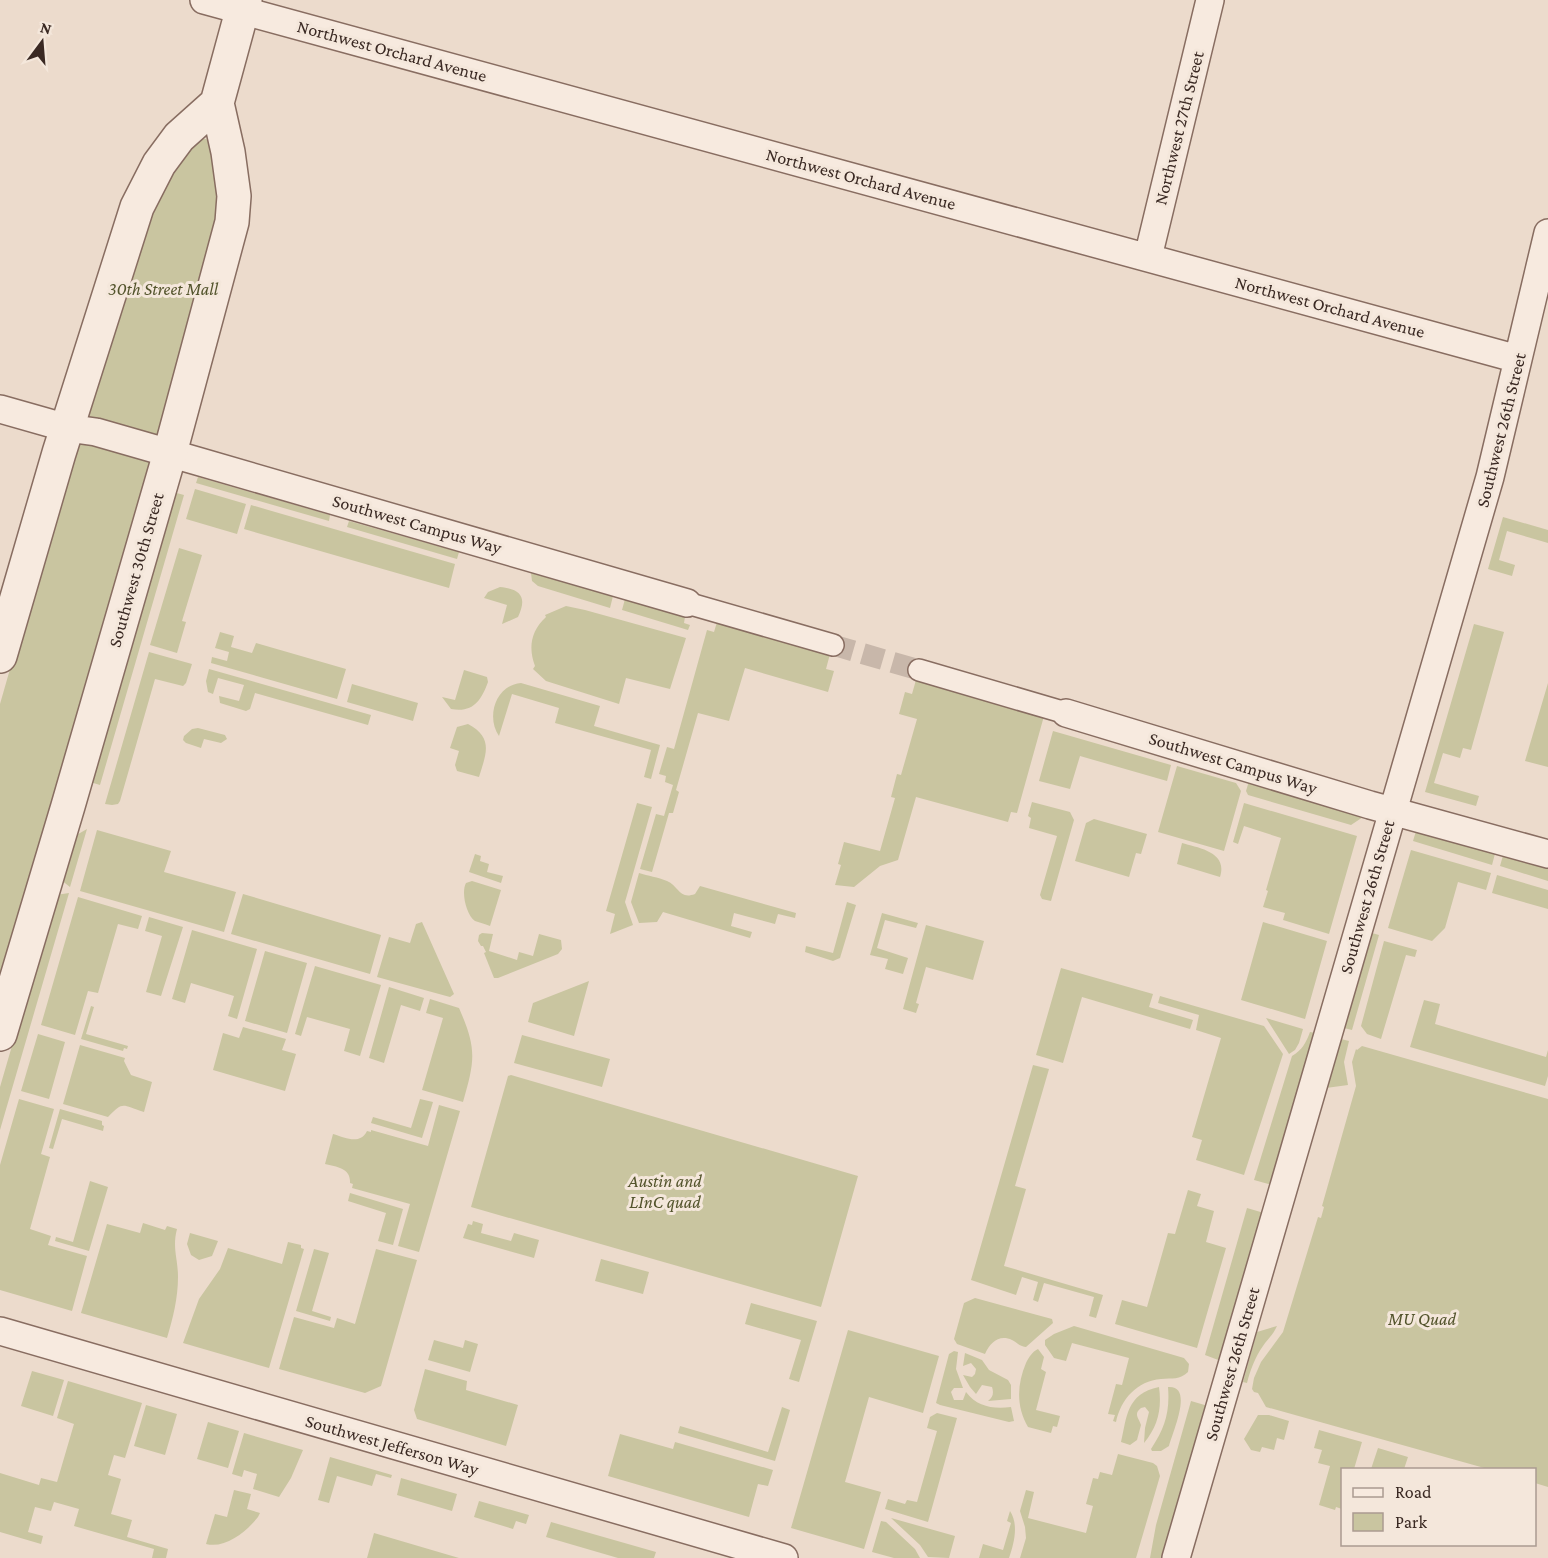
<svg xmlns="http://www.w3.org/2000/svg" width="1548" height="1558" font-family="'Crimson Pro',serif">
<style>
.green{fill:#c9c5a0}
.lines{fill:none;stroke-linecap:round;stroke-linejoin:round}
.pedestrian-tunnel{stroke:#c8b7aa;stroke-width:21;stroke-dasharray:21 10;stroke-linecap:butt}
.pedestrian-casing{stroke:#886d61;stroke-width:24}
.minor-casing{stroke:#886d61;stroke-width:30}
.tertiary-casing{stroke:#886d61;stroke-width:36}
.pedestrian{stroke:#f7eadf;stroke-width:21}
.minor{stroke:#f7eadf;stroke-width:27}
.tertiary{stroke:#f7eadf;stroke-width:33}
.labels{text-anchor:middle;stroke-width:6;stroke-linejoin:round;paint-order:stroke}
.street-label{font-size:18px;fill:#3a2923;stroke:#f4e7db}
.park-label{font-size:18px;font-style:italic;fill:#53542c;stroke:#f4e7db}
</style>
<rect width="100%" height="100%" fill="#ecdbcc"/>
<path class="green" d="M198 139H206L212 143 225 217 0 1010V704L140 216Z
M198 477 330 515 329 521 196 483Z
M195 489 246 504 237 534 186 519Z
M173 492 184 495 100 785 90 782Z
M251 505 455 564 449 588 244 529Z
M1503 517 1548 530V543L1507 531 1499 560 1515 565 1512 576 1488 569Z
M349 521 459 552 457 559 347 527Z
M179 548 202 555 182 621 186 622 177 653 150 645Z
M531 573 613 596 610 608 538 586 532 581Z
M500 587C522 589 527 598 518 617L502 624 507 605 484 598 488 592Z
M625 599 685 617 684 623 690 625 688 630 622 610Z
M566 606 585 610 686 638 670 689 626 678 619 704 546 681 533 669 535 666C528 647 531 631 546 617L545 615Z
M717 622 830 654 826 669 834 671 828 692 745 668 729 721 698 713 676 790 679 792 673 813H669L652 872 640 869 656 814 664 816 673 785 665 782 666 776 659 774 667 747 674 749 707 630 714 632Z
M1474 624 1504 632 1471 750 1463 748 1460 758 1443 753 1434 783 1479 796 1476 806 1425 792Z
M220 632 234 636 231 647 252 653 256 643 346 669 337 699 211 663 212 657 227 661 229 652 215 648Z
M149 652 192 664 186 683 183 686 155 679 120 801 118 804 112 805 105 804Z
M209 669 371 715 368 725 255 693 250 709 246 711 220 703 219 696 239 701 244 685 218 678 213 694 208 692 206 681Z
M464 670 487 677 488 682C481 701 473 713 451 709L442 697 455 700Z
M916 680 1044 716 1017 813 1011 812 1008 822 916 797 898 860 880 866 854 887 835 885 841 865 838 864 844 842 880 851 895 798 891 797 897 774 901 775 917 719 899 714 905 692 912 694Z
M521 683 600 706 594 726 660 745 651 779 644 777 651 750 555 723 559 708 512 694 499 736C486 718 495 685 521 683Z
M1548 683V767L1525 761Z
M352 684 418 703 413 721 347 702Z
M468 724C494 738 486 754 479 777L457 771 455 765 459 751 450 748 457 727Z
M198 728 225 735 227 739 221 743 204 739 201 748 186 743 183 740 184 736 192 729Z
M1053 731 1171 765 1167 781 1080 756 1070 789 1039 781Z
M1177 766 1236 783 1241 791 1224 851 1158 832Z
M1249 781 1366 815 1351 825 1248 795 1246 791Z
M1032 802 1070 812 1074 820 1051 901 1042 899 1040 895 1057 836 1029 828 1031 818 1028 816Z
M637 803 652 807 625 902 633 925 610 934 615 914 606 911Z
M1244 803 1357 836 1329 934 1283 920 1285 913 1263 907 1268 891 1266 890 1281 838 1244 826 1238 844 1233 842Z
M1094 819 1147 834 1141 854 1136 853 1129 877 1075 861 1086 823Z
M87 829 70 887 61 880 73 837Z
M97 830 171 851 164 872 236 892 224 932 80 891Z
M1416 831 1496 850 1492 865 1413 841Z
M1182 843C1199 848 1228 852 1220 877L1177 864Z
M1411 850 1491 873 1486 890 1458 882 1445 928 1432 941 1388 928Z
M1504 852 1548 865V881L1500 866Z
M475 854 481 856 480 861 489 864 487 872 503 876 501 883 469 872Z
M639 873C648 876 658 877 667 881 679 886 679 900 695 894L700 886 796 913 795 918 778 914 775 924 734 913 731 926 752 932 750 938 663 912 657 922 639 923 631 902Z
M1497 875 1548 890V909L1492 893Z
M472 881 501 890 490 926C486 924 480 923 475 921 466 915 461 892 466 883Z
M69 893 0 1130V1087L56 895Z
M243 894 381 935 370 974 231 934Z
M78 897 142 916 138 929 118 924 98 993 88 991 75 1035 41 1025Z
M847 902 856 905 840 958 833 961 805 952 806 946 833 953Z
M882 913 918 923 916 928 885 920 877 948 908 958 903 974 885 969 888 959 870 955Z
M149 917 183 927 161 996 146 992 162 936 145 931Z
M422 922 454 994 450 997 377 977 389 937 410 943 416 924Z
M1263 922 1327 941 1305 1019 1241 1000Z
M926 925 984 941 973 980 926 967 916 1003 919 1004 916 1013 903 1009Z
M192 930 257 949 237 1019 228 1016 234 996 191 983 185 1003 172 999Z
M482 933 493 934 489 951 517 960 519 952 533 956 539 934 561 940 562 949 558 954 498 978H494L484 953 486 952 483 946H481L478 941 479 935Z
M1372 933 1379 935 1352 1030 1344 1028Z
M1384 941 1417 950 1415 957 1406 955 1381 1039 1367 1034 1361 1026Z
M265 951 307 963 287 1033 245 1021Z
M315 966 381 985 360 1056 344 1051 350 1029 307 1017 301 1036 295 1034Z
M1061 968 1153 994 1149 1007 1193 1020 1190 1029 1082 997 1063 1063 1036 1055Z
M589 981 574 1036 528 1022 533 1003Z
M389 987 424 998 420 1011 401 1005 384 1063 369 1058Z
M1160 996 1264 1026 1283 1054 1244 1175 1196 1160 1202 1140 1192 1137 1221 1038 1196 1030 1199 1015 1158 1003Z
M430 999 459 1008C477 1049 475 1060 463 1102L422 1090 443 1018 426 1013Z
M1424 1000 1440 1004 1435 1024 1546 1057 1548 1050V1076L1545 1086 1410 1047Z
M91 1006 94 1007 86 1034 128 1046 127 1049 124 1048 123 1051 81 1039Z
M1266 1018 1303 1029 1299 1043 1295 1050 1289 1054Z
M243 1027 286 1039 282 1050 296 1054 285 1091 213 1070 223 1033 239 1038Z
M1310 1032 1316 1033 1272 1185 1254 1180 1292 1056C1302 1050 1306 1043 1310 1032Z
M38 1034 65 1042 49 1099 21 1091Z
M522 1035 610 1059 602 1087 514 1063Z
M1341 1039 1349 1041 1344 1062 1348 1085 1326 1088Z
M80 1045 125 1058 124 1061 131 1075 152 1082 144 1112C121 1105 124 1101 108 1117L63 1104Z
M1362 1046 1548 1099V1487L1535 1483 1534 1470 1488 1469 1266 1407 1258 1393 1254 1392 1252 1389 1254 1378 1261 1362 1283 1332 1318 1217 1321 1218 1324 1207 1322 1206 1356 1086 1352 1062 1356 1049 1357 1050Z
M1033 1065 1049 1069 1015 1186 1026 1189 1004 1266 1103 1295 1096 1318 1089 1316 1094 1297 1044 1283 1038 1302 1033 1300 1038 1282 1022 1277 1016 1295 971 1280Z
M511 1075 858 1176 821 1307 471 1207 508 1076Z
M19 1099 54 1109 41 1154 50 1157 30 1229 51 1236 48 1245 87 1256 72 1311 0 1290V1165Z
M420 1099 433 1102 422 1138 371 1123 373 1117 411 1128Z
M439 1105 460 1111 419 1252 398 1246 410 1204 352 1188 353 1184 350 1183C351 1168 337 1167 325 1164L333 1134C346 1138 360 1145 367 1131L371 1132V1130L428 1146Z
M60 1109 102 1121V1125L104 1126 103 1131 62 1119 53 1149 49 1148Z
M90 1181 108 1187 89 1251 55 1241 56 1237 73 1242Z
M1188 1190 1201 1194 1197 1206 1214 1211 1206 1242 1226 1248 1197 1348 1115 1324 1122 1300 1147 1307 1168 1233 1175 1234Z
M350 1193 403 1209 393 1245 378 1241 386 1213 348 1201Z
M1247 1208 1264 1213 1221 1361 1205 1355Z
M473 1221 483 1224 481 1233 511 1241 514 1233 539 1240 534 1258 463 1238 468 1224 472 1225Z
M143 1223 165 1230 167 1226 177 1229C172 1248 178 1258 178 1277 178 1298 173 1318 167 1338L81 1313 107 1224 140 1233Z
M190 1233 218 1241 212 1256 199 1260 191 1255 187 1244Z
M288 1242 301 1245V1248L304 1249 269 1368 183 1343 199 1299 220 1269 228 1248 282 1264Z
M314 1249 329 1253 312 1311 331 1317 330 1321 296 1311Z
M376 1249 417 1260 381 1386 365 1393 279 1369 294 1317 334 1328 337 1318 355 1324Z
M601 1259 649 1272 643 1294 595 1281Z
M975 1298 1052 1319 1053 1323 1026 1347C1019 1346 1018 1343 1012 1340 999 1334 990 1343 985 1354L957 1344 954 1339 964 1303Z
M751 1303 817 1321 799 1382 789 1379 801 1340 745 1324Z
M1074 1326 1184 1358 1189 1364 1188 1372C1180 1380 1172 1378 1161 1379 1137 1381 1121 1399 1116 1422L1113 1421 1115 1415 1108 1414 1116 1384 1122 1385 1129 1358 1072 1343 1066 1361 1054 1358 1045 1345V1340L1054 1334Z
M1277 1326C1273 1335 1268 1339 1263 1346 1255 1357 1250 1371 1247 1383L1243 1382 1257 1332Z
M848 1330 939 1356 923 1413 869 1397 845 1482 881 1492 864 1549 791 1528Z
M434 1340 463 1348 465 1340 478 1344 470 1372 428 1360Z
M1038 1349 1044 1357 1041 1369 1046 1372 1036 1410 1060 1416 1057 1427 1053 1426 1051 1433 1028 1427C1016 1407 1017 1384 1026 1363 1029 1357 1032 1352 1038 1349Z
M954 1351 958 1352 956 1369 963 1388H954L951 1392 954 1400H963L966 1392C977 1407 993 1409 1011 1407L1014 1421 1009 1422 940 1405 936 1403 949 1354Z
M965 1353 982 1360 989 1370 1008 1380 1011 1385V1399L988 1401C993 1397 994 1393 992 1387L982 1385 976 1394 970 1387 963 1375 972 1377 975 1374 976 1369 971 1363 963 1366Z
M425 1369 467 1381 466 1390 518 1405 506 1446 417 1419 414 1410Z
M32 1371 64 1380 53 1416 21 1406Z
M68 1381 142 1403 125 1458 114 1455 108 1475 121 1479 111 1514 132 1520 127 1537 168 1549 166 1558H152L154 1549 74 1526 79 1509 54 1502 51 1511 35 1507 28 1532 43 1536 41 1544 0 1532V1473L39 1485 41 1478 57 1482 74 1424 57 1418Z
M1159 1387C1162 1409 1158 1426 1144 1443L1145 1428 1149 1412 1145 1407 1141 1408C1133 1414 1139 1418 1141 1425L1137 1440 1130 1445 1121 1442C1127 1417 1126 1394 1159 1387Z
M1168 1387C1194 1385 1173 1431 1169 1446L1161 1451H1152L1151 1449C1165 1428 1170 1412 1168 1387Z
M1191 1401 1208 1406 1164 1558H1150L1156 1525Z
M146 1405 177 1414 165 1455 134 1446Z
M782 1407 790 1410 775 1461 678 1433 680 1426 768 1452Z
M937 1413 957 1418 928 1522 885 1509 888 1499 905 1504 907 1500 917 1502 937 1431 927 1428 930 1417Z
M1258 1415H1269L1289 1421 1284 1440 1277 1438 1274 1450 1262 1447 1260 1452 1251 1450 1244 1439Z
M208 1422 239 1431 228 1468 197 1459Z
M1319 1430 1362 1442 1354 1469 1342 1470 1341 1495 1342 1509 1336 1507 1335 1510 1319 1505 1330 1466 1318 1463 1322 1450 1314 1448Z
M244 1433 303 1450 291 1478 279 1497 253 1489 257 1474 244 1470 242 1477 232 1474Z
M620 1434 673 1449 675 1442 773 1470 768 1486 758 1484 749 1517 608 1476Z
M1378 1448 1408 1457 1404 1469H1371Z
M1118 1454 1153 1463 1157 1466 1160 1476 1136 1558H1020L1026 1538 1025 1527 1020 1511 1026 1490 1034 1492 1028 1518 1086 1533 1093 1506 1086 1504 1093 1478 1098 1479 1100 1472 1112 1475Z
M330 1457 392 1475 391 1478 376 1474 372 1486 337 1476 329 1503 318 1500Z
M401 1478 457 1494 452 1511 397 1495Z
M234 1490 251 1494 247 1509 260 1513 258 1517C247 1531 226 1549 206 1544L215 1514 227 1517Z
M479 1501 529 1515 526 1524 516 1521 513 1529 474 1517Z
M1010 1511C1019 1525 1014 1543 1009 1558H979L983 1544 1003 1550 1011 1523 1007 1521Z
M891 1518 955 1536 949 1558 928 1557 920 1545Z
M881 1521 886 1522 915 1549 920 1558H894L872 1552Z
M551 1522 656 1552 654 1558H618L546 1537Z
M374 1533 459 1558H367Z"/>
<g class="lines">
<path class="pedestrian-tunnel" d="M833 645 919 670"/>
<defs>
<path id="pedestrian" d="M687 603 833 645
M919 670 1066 713"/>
<path id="minor" d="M204 0 1518 359
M1148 257 1210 0
M0 409 67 428 96 432 197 461 687 603
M1066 713 1370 805 1548 854
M0 1331 784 1558
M1176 1558 1490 477 1548 233"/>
<path id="tertiary" d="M0 656 59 453 137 207 159 164 179 137 217 103
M0 1034 68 806 170 453 232 222 234 196 228 152 217 103 245 0"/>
</defs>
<use href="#pedestrian" class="pedestrian-casing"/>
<use href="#minor" class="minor-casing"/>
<use href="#tertiary" class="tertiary-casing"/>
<use href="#pedestrian" class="pedestrian"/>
<use href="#minor" class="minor"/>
<use href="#tertiary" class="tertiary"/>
</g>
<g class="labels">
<g class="street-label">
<text transform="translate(392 51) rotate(15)" y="6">Northwest Orchard Avenue</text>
<text transform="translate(1179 128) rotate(-76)" y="6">Northwest 27th Street</text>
<text transform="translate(861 179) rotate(15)" y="6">Northwest Orchard Avenue</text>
<text transform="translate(1330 307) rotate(15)" y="6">Northwest Orchard Avenue</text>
<text transform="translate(1501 430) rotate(-76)" y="6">Southwest 26th Street</text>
<text transform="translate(417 524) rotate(16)" y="6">Southwest Campus Way</text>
<text transform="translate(136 570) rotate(-74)" y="6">Southwest 30th Street</text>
<text transform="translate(1233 763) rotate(17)" y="6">Southwest Campus Way</text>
<text transform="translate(1367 897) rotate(-74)" y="6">Southwest 26th Street</text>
<text transform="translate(1232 1364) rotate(-74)" y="6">Southwest 26th Street</text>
<text transform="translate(392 1445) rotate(16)" y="6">Southwest Jefferson Way</text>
</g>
<g class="park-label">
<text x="163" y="295">30th Street Mall</text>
<text x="665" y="1187">Austin and<tspan x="665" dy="21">LInC quad</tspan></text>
<text x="1422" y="1325">MU Quad</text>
</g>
</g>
<rect x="1341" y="1468" width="195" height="78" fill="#f4e7db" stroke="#aa9b91" stroke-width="1.5"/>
<rect x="1353" y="1488" width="30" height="9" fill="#f7eadf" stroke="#aa9b91" stroke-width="1.5"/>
<text x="1395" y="1498" font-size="18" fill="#3a2923">Road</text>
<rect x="1353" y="1513" width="30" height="18" fill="#c9c5a0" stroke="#aa9b91" stroke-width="1.5"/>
<text x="1395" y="1528" font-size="18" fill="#3a2923">Park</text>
<g transform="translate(42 42) rotate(16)" stroke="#f4e7db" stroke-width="4.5" paint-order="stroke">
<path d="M0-4.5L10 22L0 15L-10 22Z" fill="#3a2923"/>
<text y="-9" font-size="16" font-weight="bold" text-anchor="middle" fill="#3a2923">N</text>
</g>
</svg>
